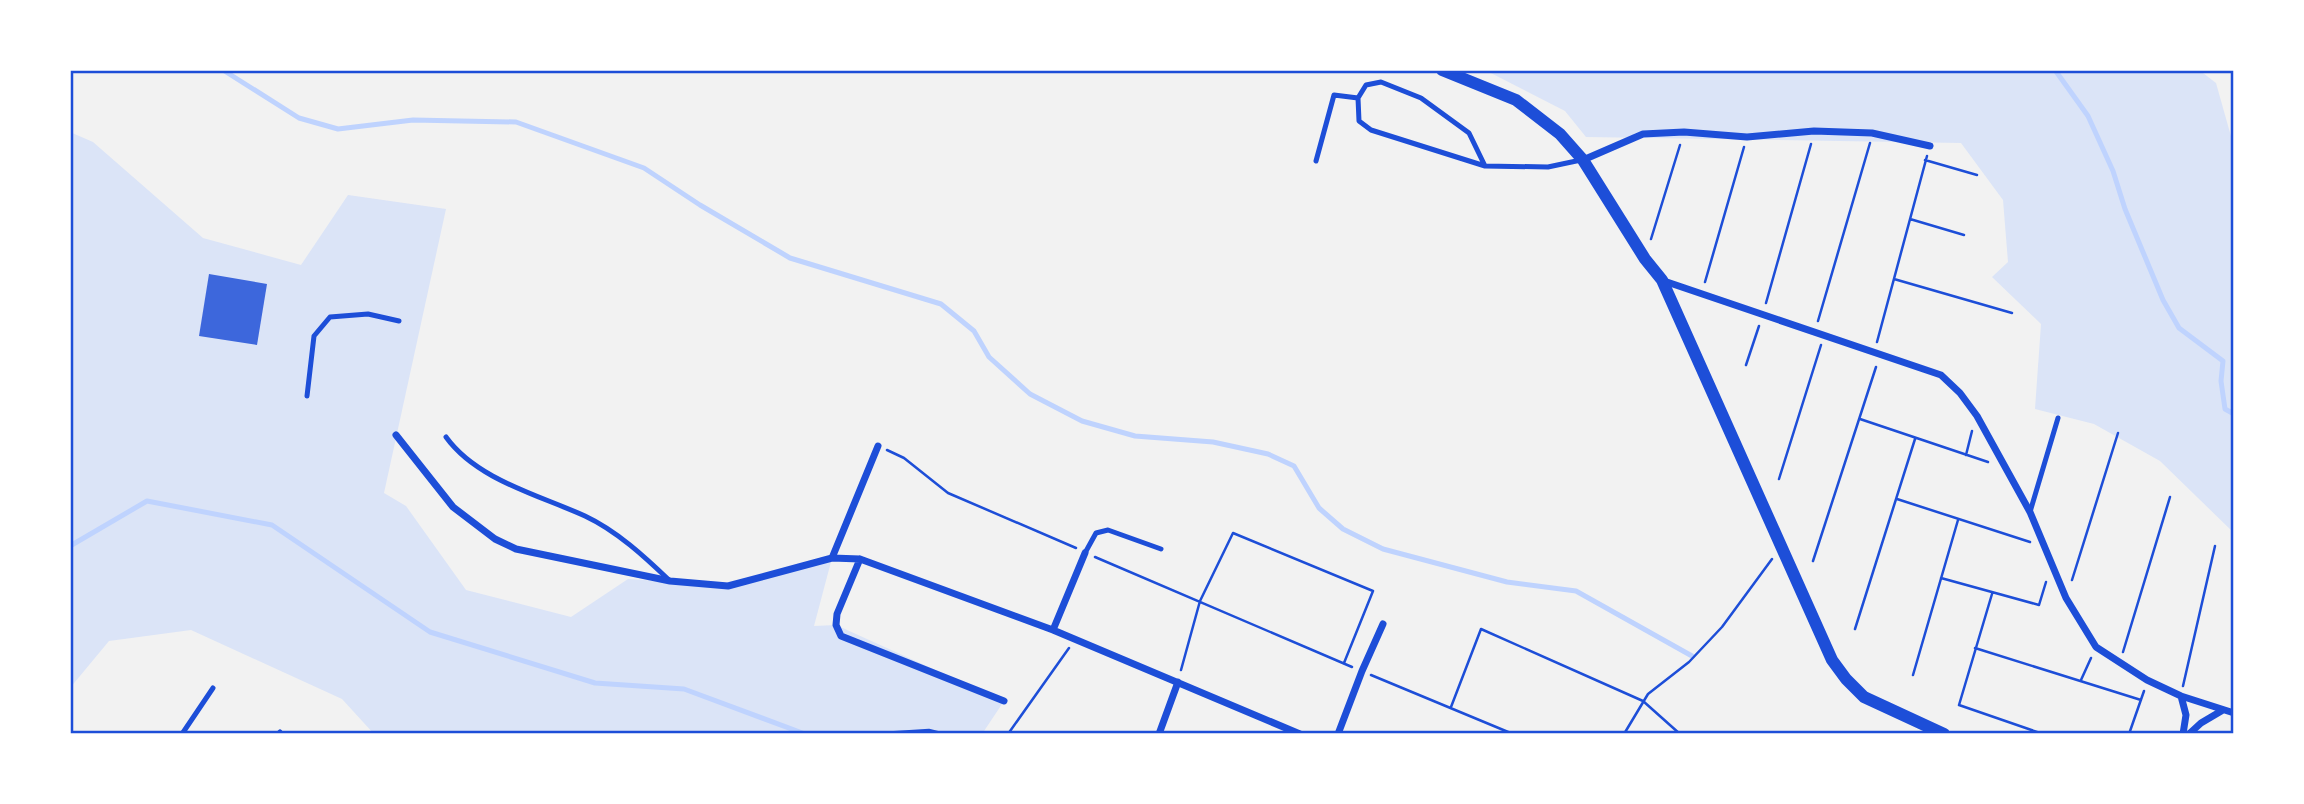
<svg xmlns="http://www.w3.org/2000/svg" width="2304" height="804" font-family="'Noto Serif',serif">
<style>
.green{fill:#dbe4f7}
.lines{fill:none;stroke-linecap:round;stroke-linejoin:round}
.stream{stroke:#bfd3fe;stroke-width:5}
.building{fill:#3d67dc}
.path{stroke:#1d4ed8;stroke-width:2.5}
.service{stroke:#1d4ed8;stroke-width:5}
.minor{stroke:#1d4ed8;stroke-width:7}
.tertiary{stroke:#1d4ed8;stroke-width:12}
.neatline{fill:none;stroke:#1d4ed8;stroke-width:2.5}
</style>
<rect width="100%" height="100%" fill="#f2f2f2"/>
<path class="green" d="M1485 70H2199L2216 83 2234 147V533L2160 461 2094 424 2035 409 2041 324 1992 277 2008 262 2003 200 1961 143 1586 137 1565 111Z
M70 132 93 142 203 238 301 265 348 195 446 209 384 493 406 506 466 590 571 617 628 579 720 585 832 558 814 626 836 625 1004 701 982 734H374L342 699 191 630 109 641 70 688Z"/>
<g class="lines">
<path class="stream" d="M223 70 299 118 338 129 413 120 516 122 644 168 700 205 790 258 941 304 974 331 989 357 1030 394 1082 421 1135 436 1213 442 1268 454 1294 466 1319 508 1343 529 1383 549 1507 582 1576 591 1692 656
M2055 70 2088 116 2113 171 2125 209 2163 300 2179 328 2223 361 2221 381 2225 409 2234 414
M70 546 147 501 272 525 430 632 595 683 684 689 805 734"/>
</g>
<path class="building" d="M209 274 267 284 257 345 199 336Z"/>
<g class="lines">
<path class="path" d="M1925 160 1977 175
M1910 219 1964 235
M1651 239 1680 145
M1894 279 2012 313
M1705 282 1744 147
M1766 303 1811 144
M1818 321 1870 143
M1877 342 1927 156
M1746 365 1759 326
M1860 419 1988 462
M887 450 904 458 948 493 1076 548
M1966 455 1972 431
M1779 479 1821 345
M1897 499 2030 542
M1095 557 1352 667
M1813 561 1876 367
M1941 578 2039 605 2046 582
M2072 580 2118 433
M1992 594 1959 705 2043 734
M1855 629 1915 439
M1975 648 2141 700
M2123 652 2170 497
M1181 670 1200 601 1233 533 1373 591 1344 663
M1371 675 1513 734
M1913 675 1958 520
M2081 680 2091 658
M2183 686 2215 546
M1451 707 1481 629 1643 701 1680 734
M866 734 929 730 945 734
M1008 734 1069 648
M1624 734 1648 694 1689 662 1722 627 1772 559
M2129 734 2144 691"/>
<path class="service" d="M1316 161 1334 95 1358 98
M1485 166 1469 133 1421 98 1381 82 1366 85 1358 98 1359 121 1371 130 1485 166 1548 167 1581 160
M307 396 314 336 330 317 368 314 399 321
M446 437C477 480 539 495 585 516 617 531 645 557 670 581
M2030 512 2058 418
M1085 553 1096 533 1108 530 1161 549
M182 734 213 688
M278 734 280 732"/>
<path class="minor" d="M1583 160 1643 134 1684 132 1747 137 1814 131 1872 133 1930 146
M1664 281 1941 375 1960 393 1977 416 2030 512 2066 598 2096 647 2147 680 2181 696 2234 713
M396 435 453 507 495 539 516 549 670 581 728 586 832 558 860 559 1053 630 1300 734
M832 558 878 446
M860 559 837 614 836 625 841 636 1004 701
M1053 630 1085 553
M2181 696 2186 715 2183 734
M1159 734 1178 682
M1338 734 1362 671 1383 624
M2189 734 2201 723 2223 710"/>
<path class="tertiary" d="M1442 70 1516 100 1560 134 1583 160 1645 259 1662 280 1832 660 1846 679 1864 697 1944 734"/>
</g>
<rect width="2304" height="804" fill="none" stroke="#ffffff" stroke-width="144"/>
<rect x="72" y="72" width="2160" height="660" class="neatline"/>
</svg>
